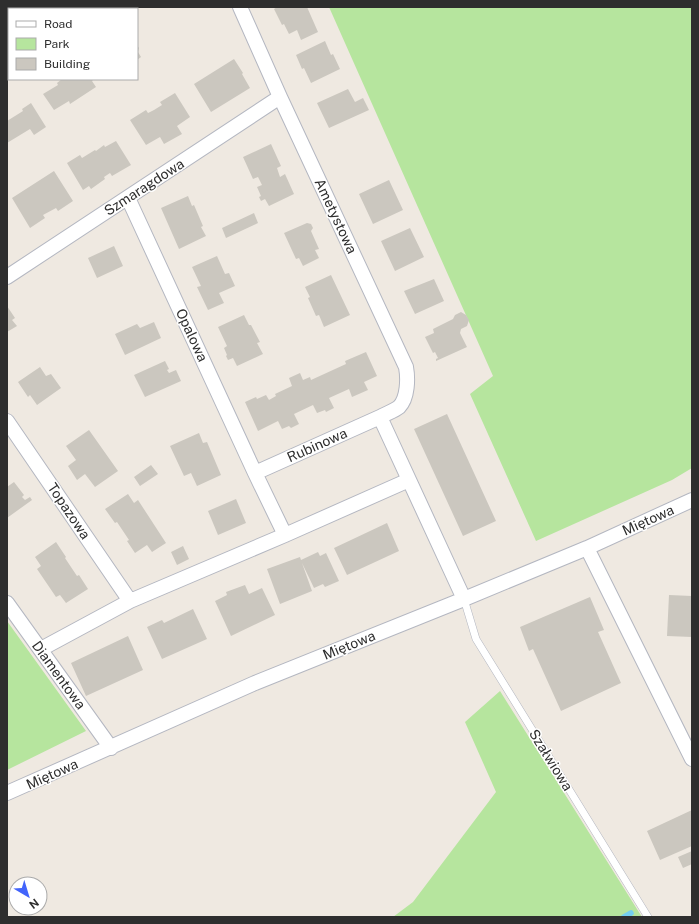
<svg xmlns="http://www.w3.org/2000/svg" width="699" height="924" font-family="'Public Sans',sans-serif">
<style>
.green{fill:#b6e59e}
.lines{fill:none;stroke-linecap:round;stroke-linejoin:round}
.stream{stroke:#75cff0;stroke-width:5.5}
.building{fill:#cbc7bf}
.service-casing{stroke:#b4b7c1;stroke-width:8}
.minor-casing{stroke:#b4b7c1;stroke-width:16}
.service{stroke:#fff;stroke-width:7}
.minor{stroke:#fff;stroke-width:14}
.labels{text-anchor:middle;stroke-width:3;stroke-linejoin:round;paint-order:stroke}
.street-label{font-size:14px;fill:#2e2e2e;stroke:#fff}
</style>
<rect width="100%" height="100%" fill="#efe9e1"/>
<path class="green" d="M329 7H692V468L672 480 536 541 470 394 493 376Z
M7 621 86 731 7 770Z
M500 691 642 917H393L413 902 496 792 465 722Z"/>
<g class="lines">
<path class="stream" d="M624 917 631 913"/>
</g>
<path class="building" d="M20 7H70L66 9H16Z
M277 7H307L318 32 301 40 297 30 289 34 284 24 282 25 274 9Z
M325 41 331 55 333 54 340 69 311 83 304 68 302 69 296 55Z
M137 45 139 48 138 52 141 57 137 60Z
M234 59 243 73 242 74 250 88 211 112 194 84Z
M62 79H94L92 81 96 87 70 104 69 101 54 110 43 94 58 85 57 83Z
M348 89 355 102 363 98 369 110 329 128 317 103Z
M175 93 190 117 177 126 182 134 164 144 160 137 146 145 130 120 146 110 148 113 154 110 162 105 160 102Z
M31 103 46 127 34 135 30 129 7 143V121L23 111 22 109Z
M116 141 131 165 112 176 110 173 104 177 105 179 91 189 89 186 83 190 67 163 80 155 82 158 95 150 96 151 104 145 105 147Z
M271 144 281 166 277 168 280 177 285 174 294 194 269 206 265 199 261 201 259 197 261 196 257 187 262 185 258 177 253 179 243 157Z
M54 171 73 201 58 211 56 208 43 215 45 218 30 228 12 198Z
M389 180 403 210 373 224 359 194Z
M188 196 192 206 194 205 203 226 201 227 206 236 179 249 161 208Z
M254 213 258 223 226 238 222 228Z
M307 223 311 224 313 228 311 231 319 249 315 250 319 258 303 266 299 258 296 259 284 233Z
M410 228 424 257 395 271 381 241Z
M114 246 123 266 97 278 88 258Z
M217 256 225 274 229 273 235 286 219 293 224 303 208 310 197 287 201 286 192 267Z
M331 275 350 315 324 327 319 315 316 316 308 298 310 297 305 287Z
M434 279 444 301 415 314 404 291Z
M7 306 15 318 12 320 17 326 7 332Z
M461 312 466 315 469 320 467 326 461 329 460 333 467 347 436 361V359L438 358 435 352 433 353 425 337 434 333 433 329 453 319 455 315Z
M244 315 249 325H251L260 342 257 343 263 354 237 366 233 358 228 360 226 356 227 355 224 348 227 346 218 327Z
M154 322 161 338 125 355 115 334 137 324 140 328Z
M366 352 377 376 364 382 368 390 352 397 349 389 329 398 334 408 326 412 325 410 317 413 313 405 294 414 299 424 291 428 289 426 282 429 278 421 258 431 245 402 256 397 257 399 266 395 269 400 276 396 275 394 292 386 289 378 300 373 303 380 310 377 311 380 346 364 345 361Z
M165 361 169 369 167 370 169 373 176 370 181 381 145 397 134 375Z
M40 367 46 376 51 374 61 388 37 405 30 395 28 397 18 382Z
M447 414 496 521 463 536 414 429Z
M89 430 118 471 95 487 85 474 77 480 68 466 76 460 66 446Z
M199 433 203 443 207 442 221 475 197 486 191 473 184 476 170 446Z
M151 465 158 474 140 486 134 477Z
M14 482 24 495 22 497 25 500 30 497 32 500 7 518V487Z
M128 494 134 503 138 500 166 543 152 552 147 545 135 553 127 541 129 540 117 522 115 523 105 509Z
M236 499 246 523 218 535 208 511Z
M387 523 399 551 347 575 334 548Z
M56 542 66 557 65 558 77 576 79 575 88 589 66 603 60 595 56 597 37 569 41 566 35 557Z
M183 546 189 559 177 565 171 552Z
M318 552 320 556 326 553 339 581 325 587 323 584 314 588 302 563 312 591 280 604 267 569 300 557 301 560Z
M245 585 249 594 262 588 275 615 231 636 215 601 227 595 226 592Z
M669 595 692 596V637L667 636Z
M590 597 604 630 598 632 621 683 561 711 533 649 529 651 520 627Z
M193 609 207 639 162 659 147 627 162 620 164 623Z
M128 636 143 670 86 696 71 663Z
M692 810V846L660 860 647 831Z
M692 851V864L683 868 678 857Z"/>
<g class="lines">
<defs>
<path id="service" d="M464 599 476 639 648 917"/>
<path id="minor" d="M240 7 280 97 406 367C408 378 408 398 399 407 394 411 385 414 380 417L255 473
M122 9 125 7
M7 55 9 58
M128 198 255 473 285 535
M7 277 280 97
M380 417 464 599
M7 421 130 601
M587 548 692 759
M7 603 111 748
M41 649 130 601 285 535 409 480
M7 793 255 683 464 599 587 548 692 500"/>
</defs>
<use href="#service" class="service-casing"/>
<use href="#minor" class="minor-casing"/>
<use href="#service" class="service"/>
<use href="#minor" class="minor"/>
</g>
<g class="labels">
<g class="street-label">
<text transform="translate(144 187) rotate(-33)" y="5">Szmaragdowa</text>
<text transform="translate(336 216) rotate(65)" y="5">Ametystowa</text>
<text transform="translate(192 335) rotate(65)" y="5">Opalowa</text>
<text transform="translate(317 445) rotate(-24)" y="5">Rubinowa</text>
<text transform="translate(69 511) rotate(56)" y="5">Topazowa</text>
<text transform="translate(648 520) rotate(-24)" y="5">Miętowa</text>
<text transform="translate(349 645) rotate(-22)" y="5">Miętowa</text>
<text transform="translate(59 675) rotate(54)" y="5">Diamentowa</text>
<text transform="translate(551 760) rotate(58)" y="5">Szałwiowa</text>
<text transform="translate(52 774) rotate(-24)" y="5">Miętowa</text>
</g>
</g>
<rect width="699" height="924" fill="none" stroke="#2e2e2e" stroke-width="16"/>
<rect x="8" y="8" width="130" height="72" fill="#ffffff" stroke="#ababab"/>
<rect x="16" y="21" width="20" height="6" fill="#ffffff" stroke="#ababab"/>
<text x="44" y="28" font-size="12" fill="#2e2e2e">Road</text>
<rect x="16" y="38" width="20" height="12" fill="#b6e59e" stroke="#ababab"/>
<text x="44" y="48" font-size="12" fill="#2e2e2e">Park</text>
<rect x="16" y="58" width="20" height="12" fill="#cbc7bf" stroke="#ababab"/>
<text x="44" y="68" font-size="12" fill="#2e2e2e">Building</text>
<g transform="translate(28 896) rotate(142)"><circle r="19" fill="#ffffff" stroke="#ababab"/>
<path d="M0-3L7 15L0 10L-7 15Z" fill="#4264fb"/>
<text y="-6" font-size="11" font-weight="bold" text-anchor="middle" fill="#2e2e2e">N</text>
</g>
</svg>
